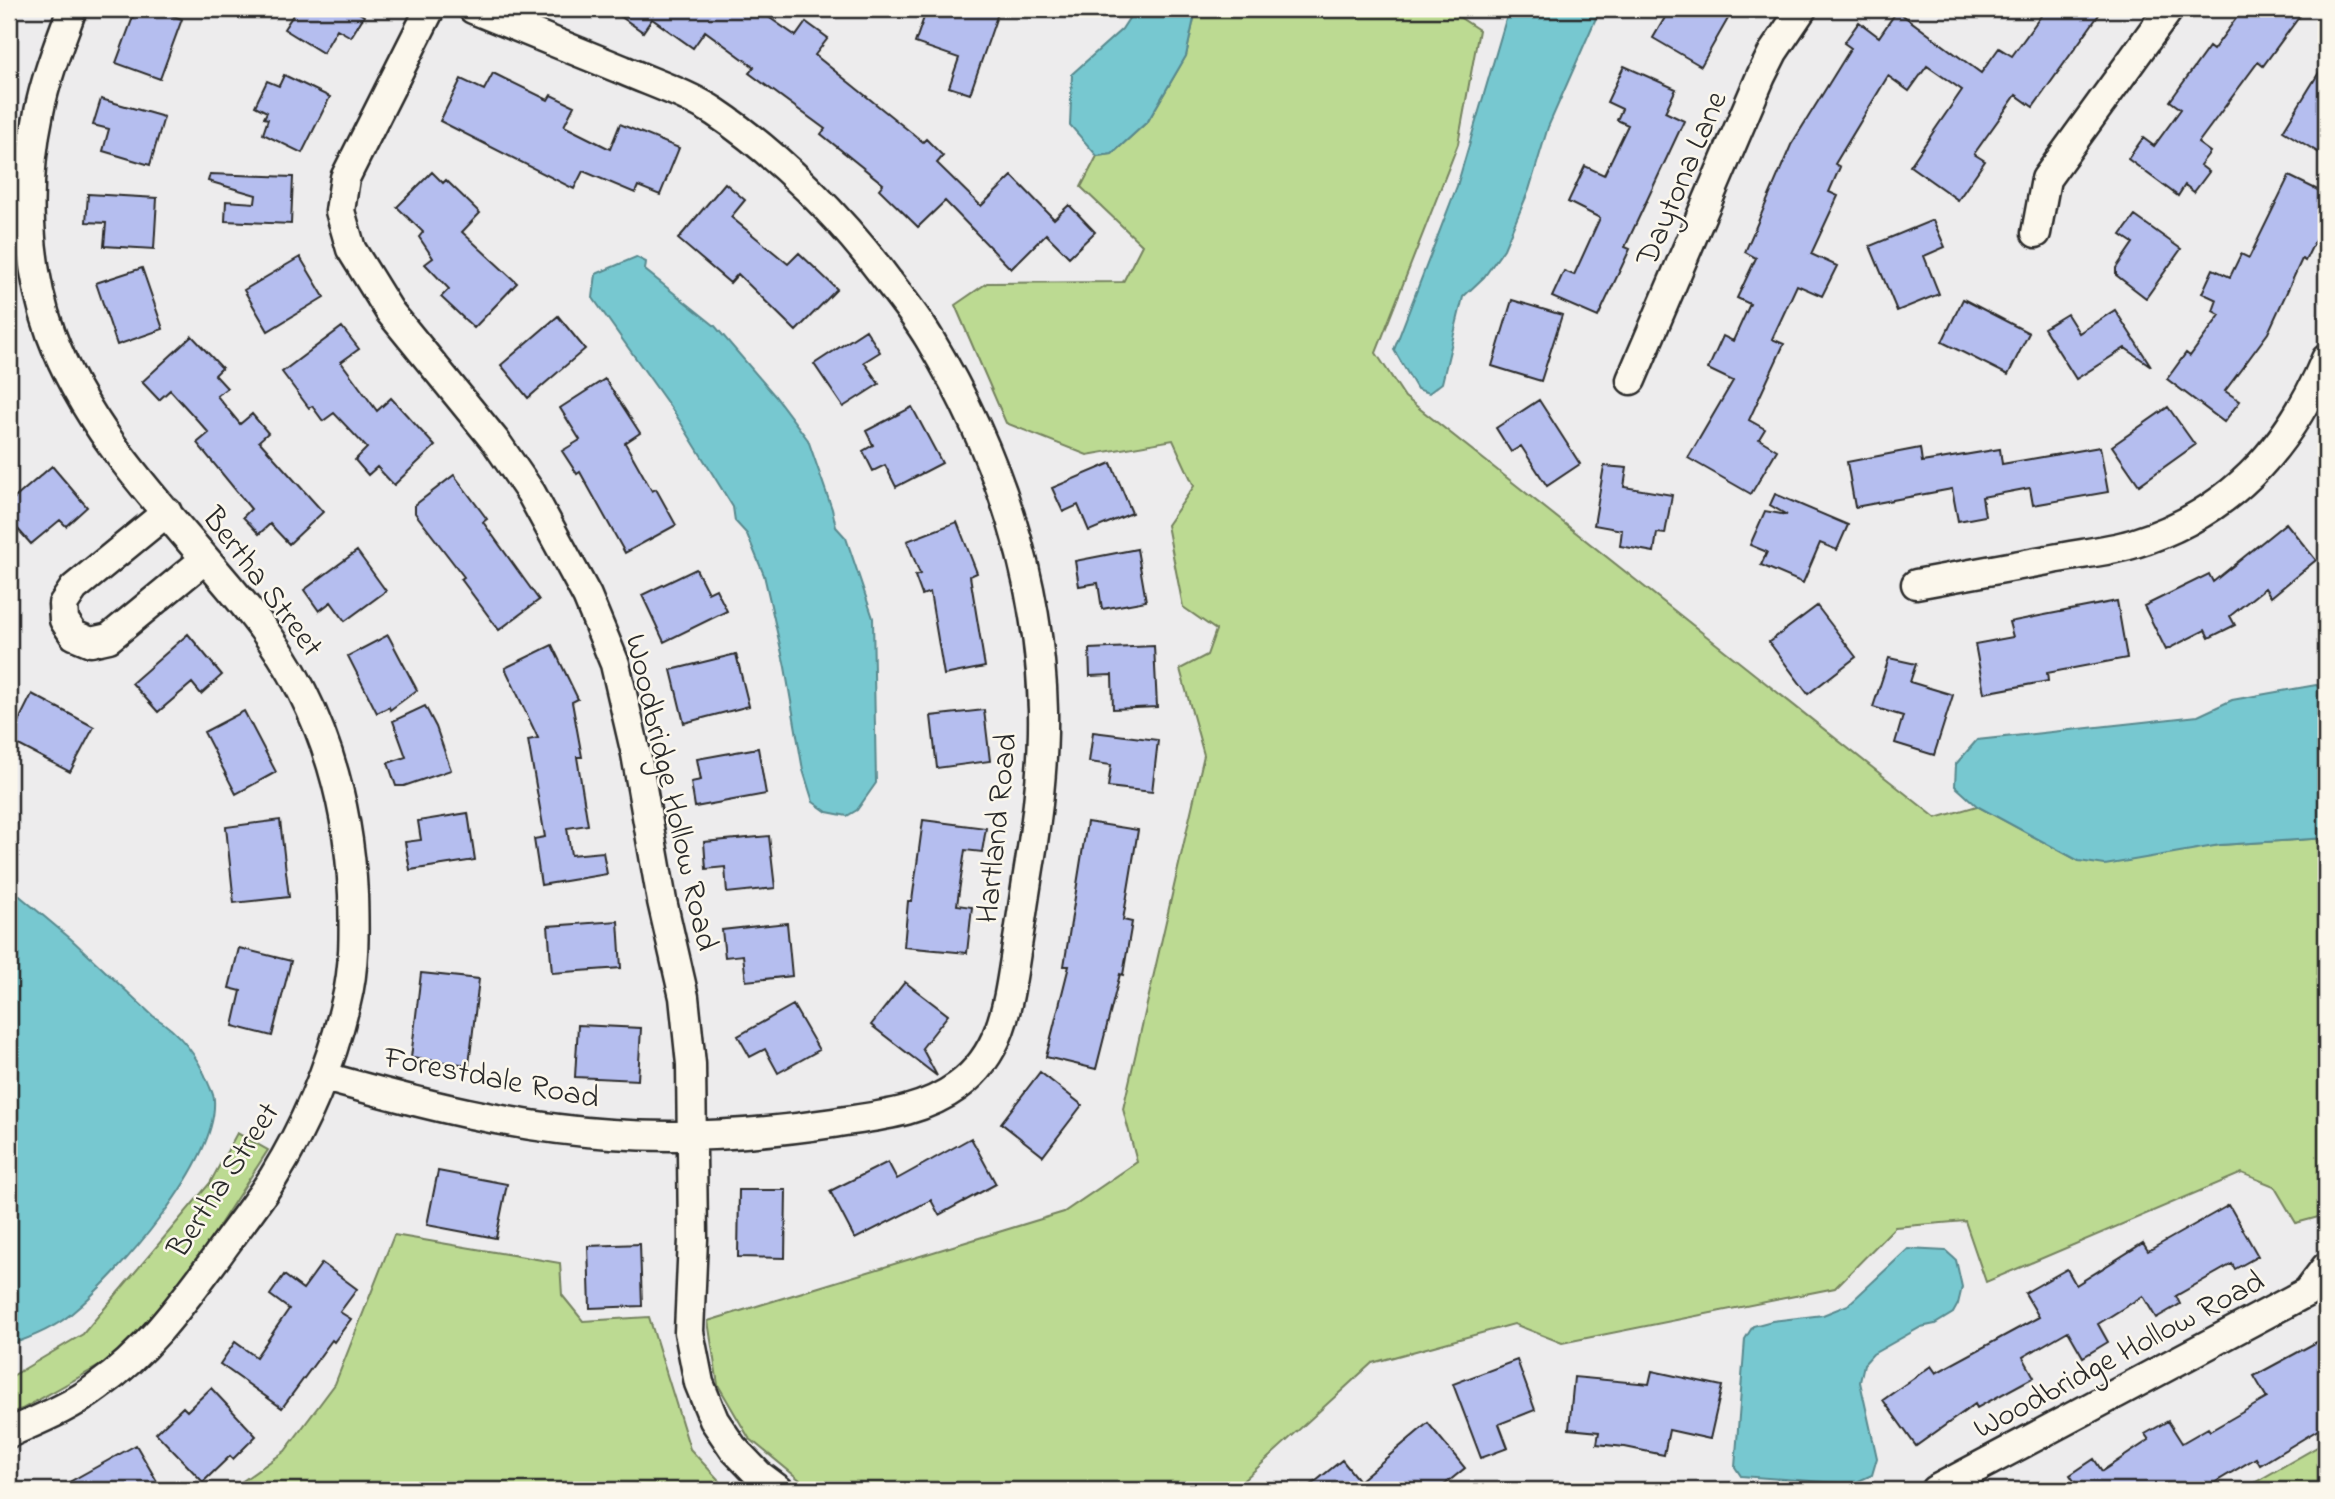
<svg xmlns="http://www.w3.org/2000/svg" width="2335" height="1499" font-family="'Indie Flower',sans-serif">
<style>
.green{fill:#bcda92;stroke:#74825e;stroke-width:2}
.water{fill:#77c8d0;stroke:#59898e;stroke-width:2}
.building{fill:#b5beef;stroke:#2b2b2b;stroke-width:2}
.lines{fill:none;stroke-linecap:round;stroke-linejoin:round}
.minor-casing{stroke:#2b2b2b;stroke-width:33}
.minor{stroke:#fbf7ec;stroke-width:28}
.labels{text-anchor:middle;stroke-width:5;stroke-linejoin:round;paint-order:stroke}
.street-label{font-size:32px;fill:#2b2b2b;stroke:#fbf7ec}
</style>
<rect width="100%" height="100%" fill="#edeced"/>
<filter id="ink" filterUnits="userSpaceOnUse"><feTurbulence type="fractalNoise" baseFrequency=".0143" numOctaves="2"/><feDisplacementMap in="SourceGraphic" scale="14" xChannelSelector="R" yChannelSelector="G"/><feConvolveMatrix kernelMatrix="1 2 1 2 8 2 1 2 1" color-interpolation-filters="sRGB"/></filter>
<g filter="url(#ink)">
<path class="green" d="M1196 9H1447L1479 30 1458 144 1376 353 1405 397 1936 818 1977 806 2079 861 2220 845 2326 838V1215L2296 1223 2274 1186 2242 1173 1986 1282 1965 1221 1895 1227 1835 1288 1562 1343 1514 1324 1372 1363 1233 1490H812L749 1438 718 1385 708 1321 1064 1212 1137 1162 1123 1109 1204 755 1180 669 1207 655 1216 630 1183 607 1167 525 1194 486 1173 440 1087 455 1006 423 955 305 987 283 1123 282 1142 245 1081 187 1097 156 1112 154 1148 121 1186 56Z
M237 1133 268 1150 188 1274 115 1357 22 1409 9 1413V1378L83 1334 210 1183Z
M394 1235 560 1263 562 1295 583 1321 649 1317 690 1449 728 1490H230L285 1451 335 1384Z
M2326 1442V1482L2311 1490H2242Z"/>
<path class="water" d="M1135 9H1196L1186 56 1148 121 1112 154 1097 156 1070 125 1072 74 1122 29Z
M1509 9H1600L1548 127 1529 190 1504 249 1484 277 1463 297 1442 383 1429 393 1417 389 1394 350 1457 186Z
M636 257 646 262 645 270 715 326 775 396 808 440 832 509 836 527 846 538 873 618 876 783 857 810 847 816 827 812 813 802 803 770 785 667 764 575 747 534 735 521 733 507 676 415 593 298 596 274Z
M2316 685 2322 688 2326 687V838L2220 845 2105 865 2079 861 1977 806 1955 786 1956 764 1977 740 2198 716 2232 700Z
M9 887 71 939 153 1016C179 1032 198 1056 209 1085 211 1090 214 1095 214 1100 218 1162 117 1276 71 1314 53 1329 30 1338 9 1345Z
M1908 1249 1946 1251 1956 1260 1962 1287 1958 1304 1953 1313 1935 1324 1921 1327 1873 1354 1864 1364 1860 1382 1877 1458 1872 1475 1852 1484 1741 1476 1735 1467 1745 1339 1753 1326 1772 1321 1823 1315 1848 1305Z"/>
<path class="building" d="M136 9H154L182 19 160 79 116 63Z
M297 9H352L364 16 351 37 337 29 323 53 284 29Z
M610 9H757L796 36 806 22 828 38 815 55 923 142 926 139 943 156 937 163 981 206 1012 176 1054 219 1069 205 1095 232 1069 257 1046 234 1011 269 945 201 918 227 879 189 883 184 821 134 825 129 749 73 754 67 705 31 693 48 652 19 643 32Z
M927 9H985L998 13 970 94 949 87 959 58 915 43Z
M1670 9H1714L1729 17 1701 66 1653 38Z
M2046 9H2103L2033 107 2016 95 1974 154 1985 161 1958 200 1910 166 1962 90 1927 66 1909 91 1888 76 1835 164 1840 167 1829 192 1838 196 1811 254 1837 266 1822 296 1797 285 1772 339 1784 344 1749 420 1765 429 1759 439 1777 450 1751 494 1688 458 1733 381 1708 369 1723 336 1733 341 1750 304 1737 298 1756 258 1745 252 1791 145 1851 48 1844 43 1859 22 1879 37 1897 11 1981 73 1999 48 2012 56Z
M2243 9H2305L2263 66 2258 62 2198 143 2210 152 2200 165 2209 172 2194 192 2185 185 2178 196 2128 159 2143 138 2154 146 2181 109 2170 101 2209 47 2213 50Z
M2326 61V157L2283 131Z
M1624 66 1676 89 1665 112 1684 121 1625 247 1630 249 1598 317 1552 297 1564 271 1574 275 1600 218 1568 202 1585 166 1604 175 1628 125 1617 120 1622 109 1607 102Z
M493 73 548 100 551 95 574 106 564 126 610 149 620 124 679 148 660 195 638 186 635 193 583 171 574 189 440 121 461 79 484 90Z
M284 75 330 97 302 153 263 134 268 119 264 118 267 112 255 106 267 81 279 86Z
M101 99 164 117 150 165 103 151 109 129 93 125Z
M432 172 443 183 446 180 480 213 462 232 517 283 474 328 441 297 449 289 425 264 433 258 419 237 423 232 397 207Z
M210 174 293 177 291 224 225 221 226 201 255 203 256 195 208 181Z
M2289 176 2326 194V218L2305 261 2302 259 2268 333 2225 391 2240 401 2224 422 2167 379 2186 353 2190 356 2220 315 2213 311 2217 300 2202 293 2213 269 2230 277 2241 254 2249 258Z
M725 183 745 200 731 217 788 264 799 253 837 289 796 331 738 274 730 283 678 239Z
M88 194 157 198 154 249 104 246 106 223 86 222Z
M2135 216 2181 249 2146 298 2116 275V268L2133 243 2121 235Z
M1933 220 1945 247 1924 256 1939 294 1897 311 1870 246Z
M300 257 324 297 268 331 244 290Z
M142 268 163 329 117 345 96 283Z
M1963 299 2029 333 2008 375 1942 342Z
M1512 300 1562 315 1541 381 1492 366Z
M2115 310 2151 366 2125 348 2076 379 2044 328 2067 314 2079 333Z
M558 316 585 349 528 398 501 365Z
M342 327 359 349 341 362 377 411 391 398 435 446 394 485 377 467 368 475 355 460 367 448 334 413 323 421 312 406 309 408 282 372Z
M866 330 880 352 864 362 879 384 843 407 814 364Z
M192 336 222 368 215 375 227 388 217 396 240 424 252 414 268 433 259 441 323 512 289 544 270 524 259 534 243 517 251 509 197 443 209 433 170 390 159 400 142 382Z
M605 379 640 433 625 443 652 491 656 489 676 525 625 553 580 472 577 474 562 451 580 440 560 408Z
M1539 400 1580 464 1547 486 1521 446 1511 452 1496 428Z
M912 407 942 463 896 487 885 465 873 471 863 451 873 445 866 431Z
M2168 407 2195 445 2139 485 2112 446Z
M2100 447 2108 492 2033 505 2030 488 1982 497 1985 516 1958 521 1952 489 1855 507 1847 462 1920 448 1922 462 2000 449 2002 464Z
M1111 463 1132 513 1089 531 1078 505 1063 512 1052 488Z
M52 466 87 507 66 526 60 520 31 544 9 519V503Z
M1604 466 1627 468 1624 487 1672 495 1665 534 1657 533 1654 552 1620 546 1622 530 1594 525Z
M454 475 487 519 483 522 539 600 499 630 461 579 464 577 415 513V505Z
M1775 494 1848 525 1837 550 1820 543 1803 583 1761 565 1767 552 1750 545 1765 511 1787 515 1770 505Z
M957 522 977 573 970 576 985 667 944 675 930 592 922 595 915 576 920 574 907 541Z
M2286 523 2316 560 2271 597 2265 588 2230 616 2235 625 2209 638 2205 630 2166 650 2144 606 2209 574 2213 582Z
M1137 549 1146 601 1102 609 1098 583 1079 586 1075 561Z
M357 551 386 591 345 621 331 602 319 611 304 590Z
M696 569 708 593 716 589 727 611 664 642 642 595Z
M2117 601 2127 658 2047 673 2048 681 1984 693 1975 644 2013 637 2009 622Z
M1817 606 1856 657 1808 694 1769 642Z
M188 634 222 675 201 694 192 683 158 712 132 683Z
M388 635 417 690 390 710 389 707 377 713 348 656Z
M552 645 578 699 572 702 582 757H577L588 825 567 828 571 855 603 852 607 874 541 885 534 839 545 837 528 740 538 738 505 668Z
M1154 646 1157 707 1113 709 1112 675 1090 676 1089 649Z
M736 654 749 706 684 723 671 670Z
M1889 658 1916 664 1910 682 1953 695 1934 755 1895 743 1903 716 1873 707Z
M32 694 94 727 70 772 9 740Z
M425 706 436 727 451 770 404 786H396L388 763 406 757 393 721Z
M984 710 990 761 937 768 931 716Z
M244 711 276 772 236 794 204 732Z
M1093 732 1158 740 1152 792 1108 787 1111 765 1089 762Z
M758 748 766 794 695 807 691 782 701 780 697 759Z
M468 813 475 860 410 870 405 842 421 840 418 821Z
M280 820 289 897 234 903 226 827Z
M923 820 986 828 982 852 965 850 957 905 972 907 967 953 904 947 908 901H912Z
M1087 822 1138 830 1123 920 1132 922 1123 975 1120 974 1096 1069 1046 1057 1069 966H1064Z
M769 836 775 888 727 893 725 867 706 869 704 842Z
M618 921 621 968 552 973 548 926Z
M787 923 792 976 746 981 743 955 725 957 722 930Z
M239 948 291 961 272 1036 233 1026 241 991 229 988Z
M421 973 479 979 469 1065 411 1058Z
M905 982 948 1015 922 1048 937 1076 871 1025Z
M793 1005 819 1050 778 1073 765 1049 750 1057 738 1036Z
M578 1025 641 1028 638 1080 575 1077Z
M1040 1072 1082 1105 1043 1156 1001 1123Z
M971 1138 996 1184 939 1215 931 1200 855 1239 830 1191 888 1162 897 1179Z
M438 1171 507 1184 496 1238 427 1225Z
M739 1190H786L785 1258 738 1257Z
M2229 1205 2258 1256 2235 1269 2232 1264 2176 1296 2180 1304 2156 1318 2143 1296 2098 1324 2108 1342 2083 1357 2068 1331 2023 1357 2034 1377 1977 1408 1975 1404 1916 1446 1883 1400 1931 1366 1936 1373 2039 1317 2025 1293 2067 1269 2076 1285 2143 1243 2148 1251Z
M640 1244 642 1306 590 1308 588 1246Z
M322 1263 357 1289 340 1312 351 1319 334 1342 332 1340 282 1408 220 1364 235 1342 256 1357 289 1309 270 1295 284 1275 303 1289Z
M2326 1337V1425L2260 1465 2256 1458 2202 1490H2073L2078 1487 2070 1475 2094 1459 2102 1471 2149 1440 2145 1434 2168 1421 2182 1443 2208 1428 2210 1431 2267 1398 2254 1376Z
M1517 1360 1535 1410 1499 1424 1508 1448 1481 1458 1453 1384Z
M1652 1371 1722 1386 1710 1439 1669 1430 1664 1455 1625 1447 1597 1444 1599 1432 1569 1429 1574 1377 1649 1384Z
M211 1388 256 1436 233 1459 230 1456 203 1482 156 1433 183 1407 187 1411Z
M1428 1423 1465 1468 1438 1490H1305L1342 1460 1359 1481Z
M136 1445 162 1490H55Z"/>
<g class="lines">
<defs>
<path id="minor" d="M430 9 345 178 340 211 351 249 390 312 496 442 531 493 587 596 615 664 636 754 662 901 684 997 691 1064 693 1239 689 1332 699 1383 714 1420 733 1448 759 1475 779 1490
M2036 233 2046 179 2169 9
M1631 380 1761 76 1773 52 1802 9
M167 512 74 588 63 604 64 620 74 635 91 642 109 638 205 559
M1916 584C1960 576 2004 568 2048 560 2075 554 2105 552 2132 544 2228 515 2288 450 2326 359
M325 1077C418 1103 514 1128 611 1134 685 1139 760 1134 833 1123 877 1116 921 1113 958 1086 1003 1053 1008 1003 1016 952 1021 922 1025 892 1030 862 1038 812 1044 762 1043 711 1040 579 997 451 929 338 917 318 902 299 888 281 842 219 779 155 715 112 687 94 653 83 623 70 573 50 523 29 473 9
M9 1433C38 1420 71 1407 97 1387 146 1353 180 1306 215 1259 234 1232 255 1206 273 1178 307 1123 331 1065 346 1002 355 967 354 929 353 894 348 791 319 698 254 617 183 527 91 443 51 334 26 265 24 183 39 112 46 76 60 42 72 9
M1935 1490 2307 1292 2326 1267"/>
</defs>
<use href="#minor" class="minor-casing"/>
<use href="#minor" class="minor"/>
</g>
</g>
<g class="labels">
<g class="street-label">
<text transform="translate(1680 178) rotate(-67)" y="11">Daytona Lane</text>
<text transform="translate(264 581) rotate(53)" y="11">Bertha Street</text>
<text transform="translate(673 792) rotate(77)" y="11">Woodbridge Hollow Road</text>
<text transform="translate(995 828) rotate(-84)" y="11">Hartland Road</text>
<text transform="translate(492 1076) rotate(11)" y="11">Forestdale Road</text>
<text transform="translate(222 1179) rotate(-57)" y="11">Bertha Street</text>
<text transform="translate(2118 1353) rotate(-28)" y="11">Woodbridge Hollow Road</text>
</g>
</g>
<rect width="2335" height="1499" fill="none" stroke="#fbf7ec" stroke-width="35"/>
<rect x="18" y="18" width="2300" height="1464" fill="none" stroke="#2b2b2b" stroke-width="2.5" filter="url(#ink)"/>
</svg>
